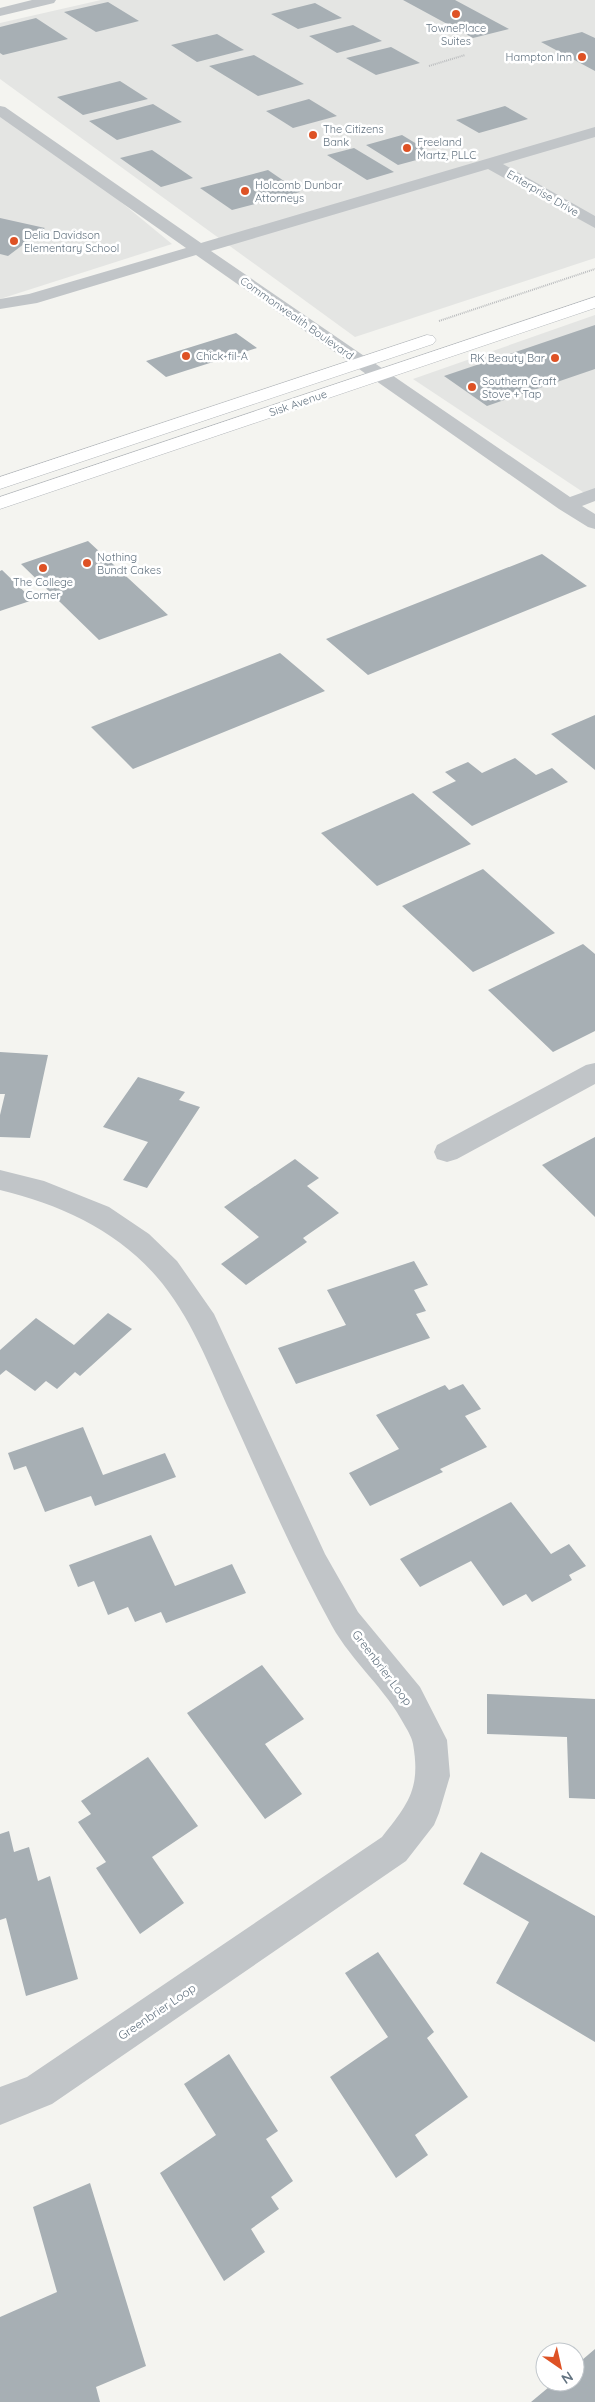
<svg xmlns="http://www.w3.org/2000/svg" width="595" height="2402" font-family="Quicksand,sans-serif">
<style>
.built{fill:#e4e5e3}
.building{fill:#a7afb4}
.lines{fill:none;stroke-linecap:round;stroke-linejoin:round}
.secondary-casing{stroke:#b4b8bc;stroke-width:1}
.path{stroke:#bbbdbf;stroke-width:2;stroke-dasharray:1 1;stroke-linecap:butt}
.street{fill:#c1c5c8;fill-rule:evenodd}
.secondary{fill:#fff;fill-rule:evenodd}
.poi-dot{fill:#de5225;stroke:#fff;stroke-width:2}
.labels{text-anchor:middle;stroke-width:5;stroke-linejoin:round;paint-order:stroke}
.far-poi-label{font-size:11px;fill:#637380;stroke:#fff;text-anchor:start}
.far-street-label{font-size:11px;fill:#637380;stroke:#fff}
.street-label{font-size:12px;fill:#637380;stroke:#fff}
</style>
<rect width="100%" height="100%" fill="#f4f4f0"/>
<path class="built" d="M101 0H595V258L355 337 0 79V23Z
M0 112 87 174 172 244 0 299Z
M595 315V500L413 379Z"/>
<path class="building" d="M403 0H455L509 29 473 38Z
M108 2 139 21 96 32 64 12Z
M315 3 342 18 298 29 271 14Z
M36 18 68 39 3 55 0 53V27Z
M353 25 382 41 337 53 309 36Z
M582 32 595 38V71L541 42Z
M217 34 244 50 197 62 171 45Z
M391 47 420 63 376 75 346 58Z
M254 55 304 84 258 96 209 66Z
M120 81 148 99 83 115 57 97Z
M309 99 337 116 293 128 266 111Z
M153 104 182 122 117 140 89 121Z
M505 106 528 119 479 133 456 120Z
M402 135 435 155 398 165 366 145Z
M354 148 394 172 367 180 327 155Z
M152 150 193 178 161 187 120 158Z
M268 170 300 192 232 210 200 188Z
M0 218 45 228 8 256 0 254Z
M595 325V369L487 406 444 376Z
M236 333 257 348 166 377 146 361Z
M88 541 168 615 99 640 21 564Z
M542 554 587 586 368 675 326 639Z
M2 570 33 600 0 611V571Z
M280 653 325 691 133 769 91 727Z
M595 715V770L551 734Z
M515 758 536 775 552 768 568 782 472 826 432 792 456 781 445 772 468 762 482 773Z
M413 793 471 844 377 886 321 833Z
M483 869 555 933 473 972 402 906Z
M583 944 595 954V1031L553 1052 488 990Z
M0 1052 48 1055 30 1138 0 1137V1115L5 1094H0Z
M138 1077 185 1092 179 1100 200 1107 147 1188 123 1180 148 1142 103 1127Z
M595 1137V1217L542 1165Z
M295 1159 319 1178 307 1186 339 1213 303 1238 307 1242 246 1285 221 1264 259 1237 224 1207Z
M414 1261 428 1285 414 1290 426 1311 416 1314 430 1338 296 1384 278 1348 346 1325 327 1290Z
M108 1313 132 1329 80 1376 75 1372 57 1389 46 1381 35 1391 6 1370 0 1375V1350L36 1318 74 1345Z
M463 1384 481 1409 465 1416 487 1447 440 1469 443 1472 370 1506 349 1473 399 1449 376 1415 445 1385 449 1390Z
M83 1427 103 1475 165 1453 176 1477 95 1506 91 1496 45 1512 26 1466 14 1470 8 1453Z
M511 1502 551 1554 569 1544 586 1566 569 1575 572 1580 532 1602 526 1594 503 1606 471 1561 420 1587 400 1559Z
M151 1535 175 1586 232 1564 246 1593 166 1623 161 1612 135 1622 128 1607 108 1615 94 1581 78 1587 69 1565Z
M262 1665 304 1719 265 1744 302 1794 265 1819 187 1713Z
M487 1694 595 1699V1799L569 1798 567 1737 487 1734Z
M148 1757 198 1826 152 1857 184 1903 140 1934 96 1868 106 1862 78 1822 91 1814 81 1801Z
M9 1831 14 1852 29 1847 38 1881 50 1876 78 1979 26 1996 6 1918 0 1920V1834Z
M481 1852 595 1916V2042L496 1983 529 1922 463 1884Z
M378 1952 434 2032 427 2038 468 2097 415 2135 428 2155 396 2178 330 2077 388 2037 345 1973Z
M229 2054 278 2131 266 2139 293 2181 271 2197 279 2209 251 2229 265 2252 224 2281 160 2173 216 2135 184 2084Z
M90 2183 146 2366 96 2387 100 2402H0V2317L57 2292 33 2207Z
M595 2349V2402H531L555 2382H575V2366Z"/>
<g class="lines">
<defs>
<path id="secondary" d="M595 297V308L0 509V497Z
M427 335 433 336 436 340 433 344 0 489V477Z"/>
</defs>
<use href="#secondary" class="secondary-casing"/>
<path class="path" d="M429 66 465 55
M439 321 595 269"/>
<path class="street" d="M32 0H56L54 3 0 16V8Z
M0 106 5 107 201 243 595 127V137L503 164 595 216V228L488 169 211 251 570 497 595 488V501L582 506 595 514V529L588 527 559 509 196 255 37 303 0 309V299L29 294 186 248 0 117Z
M595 1063V1084L457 1159 447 1162 437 1159 434 1152 437 1145 586 1065Z
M0 1170 44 1181 109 1207 149 1234 177 1261 214 1314 325 1554 358 1612 420 1687 447 1740 450 1776 439 1813 434 1825 406 1861 52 2104 0 2125V2087L27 2077 382 1837C408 1804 421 1789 413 1744 412 1738 408 1731 405 1726 386 1689 352 1662 332 1626 294 1557 263 1485 231 1414 209 1366 191 1316 156 1276 116 1230 59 1204 0 1190Z"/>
<use href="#secondary" class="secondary"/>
</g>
<g class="poi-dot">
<circle cx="456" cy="14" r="5"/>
<circle cx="582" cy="57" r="5"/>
<circle cx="313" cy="135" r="5"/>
<circle cx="407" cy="148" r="5"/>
<circle cx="245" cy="191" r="5"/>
<circle cx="14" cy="241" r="5"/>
<circle cx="186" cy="356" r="5"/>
<circle cx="555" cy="358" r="5"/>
<circle cx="472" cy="387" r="5"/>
<circle cx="87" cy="563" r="5"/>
<circle cx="43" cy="568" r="5"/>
</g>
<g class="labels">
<g class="far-poi-label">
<text x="456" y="32" text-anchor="middle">TownePlace<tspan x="456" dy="13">Suites</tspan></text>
<text x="572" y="61" text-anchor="end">Hampton Inn</text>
<text x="323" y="133">The Citizens<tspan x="323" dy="13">Bank</tspan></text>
<text x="417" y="146">Freeland<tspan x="417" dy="13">Martz, PLLC</tspan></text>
<text x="255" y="189">Holcomb Dunbar<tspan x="255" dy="13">Attorneys</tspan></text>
<text x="24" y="239">Delia Davidson<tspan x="24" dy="13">Elementary School</tspan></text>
<text x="196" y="360">Chick-fil-A</text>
<text x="545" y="362" text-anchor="end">RK Beauty Bar</text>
<text x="482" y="385">Southern Craft<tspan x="482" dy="13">Stove + Tap</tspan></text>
<text x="97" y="561">Nothing<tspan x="97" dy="13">Bundt Cakes</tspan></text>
<text x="43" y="586" text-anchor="middle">The College<tspan x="43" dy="13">Corner</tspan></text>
</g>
<g class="far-street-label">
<text transform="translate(543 193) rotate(30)" y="4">Enterprise Drive</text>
<text transform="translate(297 318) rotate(35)" y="4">Commonwealth Boulevard</text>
<text transform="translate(298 403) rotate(-19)" y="4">Sisk Avenue</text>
</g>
<g class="street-label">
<text transform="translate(382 1668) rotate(53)" y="4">Greenbrier Loop</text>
<text transform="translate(157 2012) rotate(-34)" y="4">Greenbrier Loop</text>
</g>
</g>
<g transform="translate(560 2367) rotate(146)"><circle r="24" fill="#ffffff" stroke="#c1c7cc"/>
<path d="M0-4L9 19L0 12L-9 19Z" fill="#de5225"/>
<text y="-8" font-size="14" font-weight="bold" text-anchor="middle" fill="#637380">N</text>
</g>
</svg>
